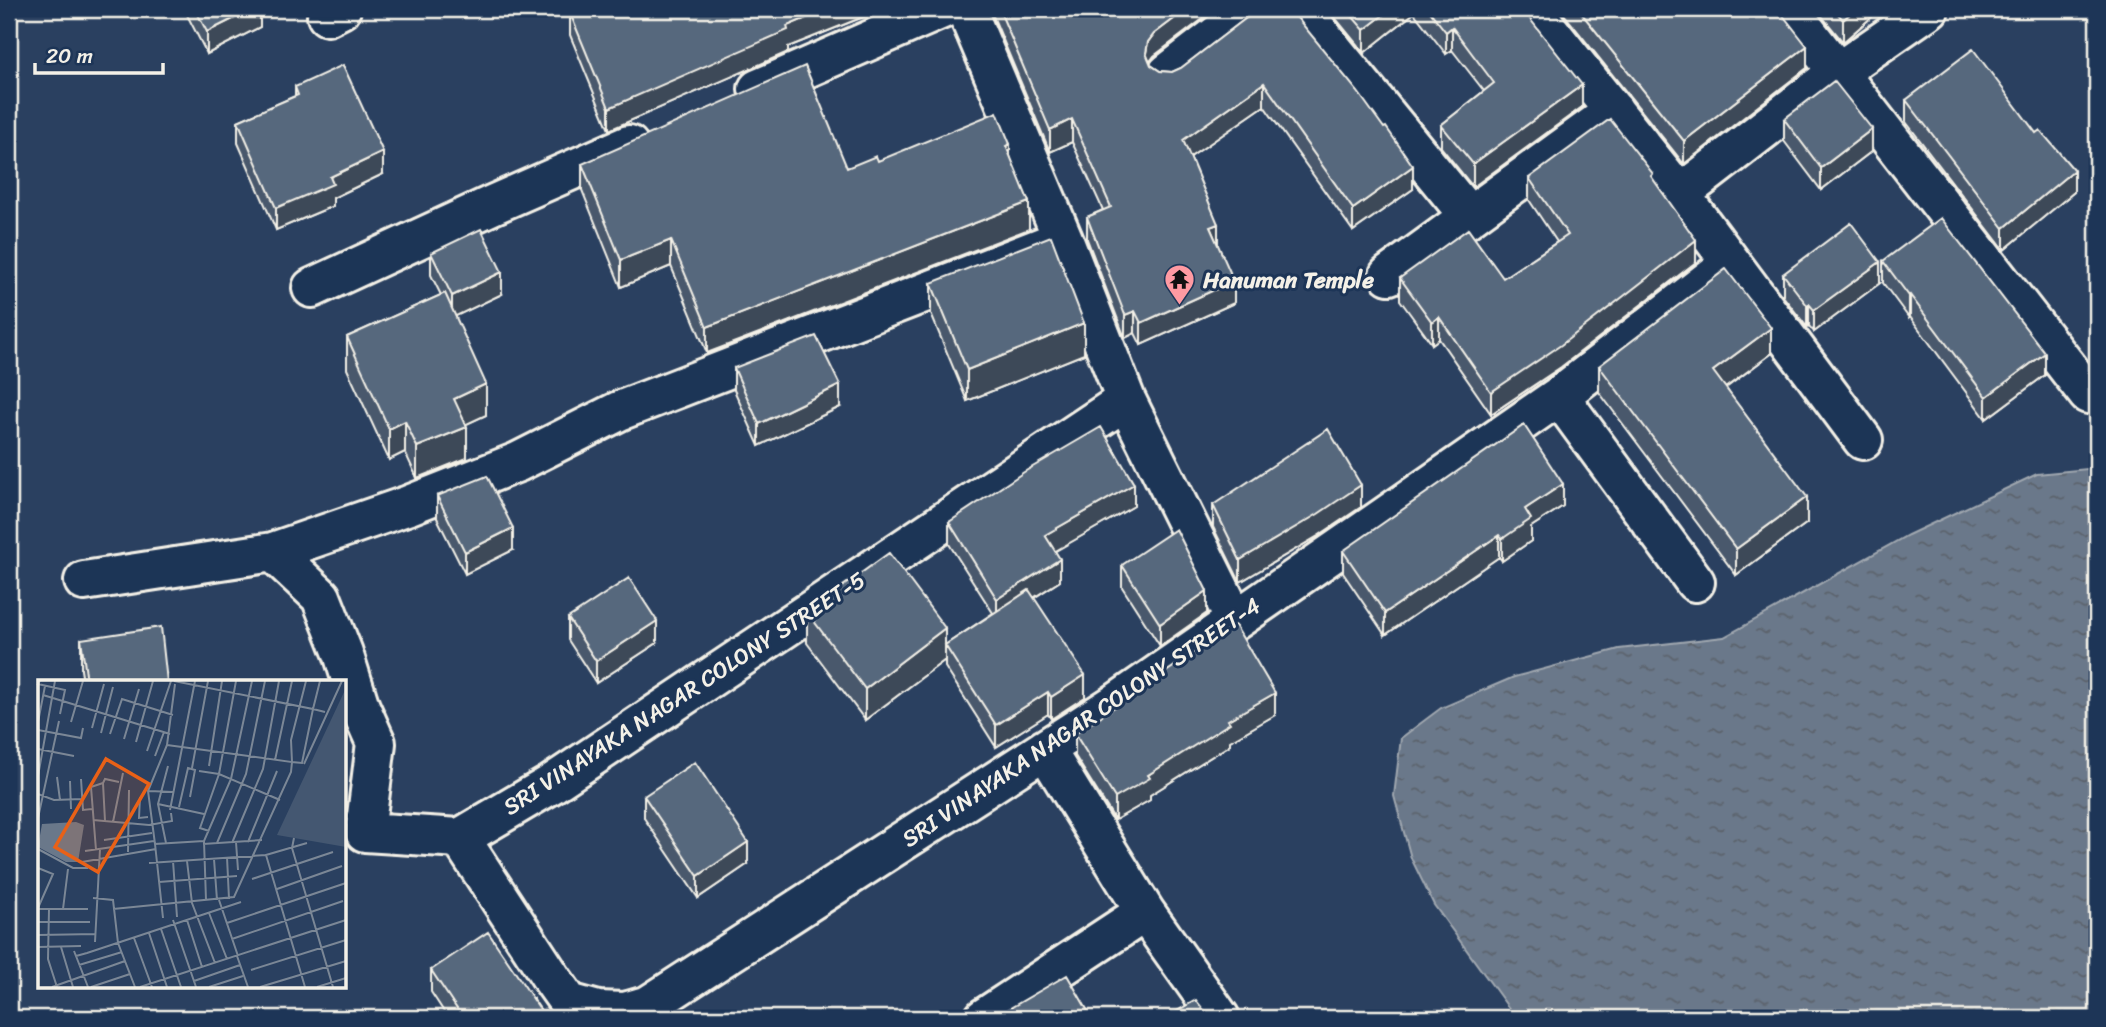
<svg xmlns="http://www.w3.org/2000/svg" width="2106" height="1027" font-family="Sriracha,sans-serif">
<style>
.water{fill:url(#water-ripples);stroke:#a1a8b0;stroke-width:2}
.lines{fill:none;stroke-linecap:round;stroke-linejoin:round}
.minor-casing{stroke:#f4f1e8;stroke-width:44}
.minor{stroke:#1d3557;stroke-width:38}
.wall{fill:#4a596c;stroke:#f4f1e8;stroke-width:2}
.shaded-wall{fill:#3c4858;stroke:#f4f1e8;stroke-width:2}
.building{fill:#56677d;stroke:#f4f1e8;stroke-width:2}
.labels{text-anchor:middle;stroke-width:6;stroke-linejoin:round;paint-order:stroke}
.poi-label{font-size:23px;font-weight:bold;fill:#f4f1e8;stroke:#1d3557;text-anchor:start}
.street-label{font-size:23px;fill:#f4f1e8;stroke:#1d3557}
.inset-road{fill:none;stroke:#7b8796;stroke-width:2}
.view{fill:#e96117;fill-opacity:0.15;stroke:#e96117;stroke-width:3.5}
.inset-edge{fill:none;stroke:#f4f1e8;stroke-width:3.5}
</style>
<defs>
<pattern id="water-ripples" width="26" height="14" patternUnits="userSpaceOnUse" patternTransform="scale(1.75)"><rect width="26" height="14" fill="#6a788a"/><path d="M2 4q2-2 4 0t4 0M15 11q2-2 4 0t4 0" fill="none" stroke="#5b626b"/></pattern>
</defs>
<rect width="100%" height="100%" fill="#2a4060"/>
<filter id="ink" filterUnits="userSpaceOnUse"><feTurbulence type="fractalNoise" baseFrequency=".0143" numOctaves="2"/><feDisplacementMap in="SourceGraphic" scale="14" xChannelSelector="R" yChannelSelector="G"/><feConvolveMatrix kernelMatrix="1 2 1 2 8 2 1 2 1" color-interpolation-filters="sRGB"/></filter>
<g filter="url(#ink)">
<path class="water" d="M2097 468V1018H1516L1434 905 1411 858 1394 796 1401 738 1441 708 1514 677 1619 649 1724 637 1908 535 2037 474Z"/>
<g class="lines">
<defs>
<path id="minor" d="M966 9 1063 239 1126 400 1235 620
M1300 9 1469 216
M1532 9 1680 194 1863 440
M1789 9 2088 394
M327 16 341 9
M1168 73 1251 9
M758 89 942 9
M1680 194 1838 72 1929 9
M1389 275 1614 111
M312 288 492 205 629 145
M1559 396 1695 582
M273 552 321 597 343 653 360 707 376 743 365 832 460 838 550 785 1126 400
M84 581 273 552 409 505 518 462 619 411 1063 239
M460 838 552 979 569 1003 598 1011 625 1012 649 1005 1112 706 1559 396 1731 263
M1145 912 1220 1018
M984 1018 1145 912 1045 749"/>
</defs>
<use href="#minor" class="minor-casing"/>
<use href="#minor" class="minor"/>
</g>
<path class="wall" d="M184 9H275L260 16V27L207 54Z
M571 9H873V13L788 47V52L609 130 570 35V13L572 12Z
M990 9H1216L1154 56 1150 62 1151 65 1160 71 1172 72 1181 68 1258 9 1413 189 1353 231 1264 106 1190 157 1218 246 1234 303 1141 345 1135 333 1125 338 1087 239V217L1103 210 1072 142 1050 152Z
M1328 9H1522L1582 107 1473 187 1441 147V125L1484 91 1452 50 1446 54 1414 13 1364 53Z
M1560 9H1778L1807 68 1684 164Z
M1816 9H1881L1843 42Z
M295 87 383 174 333 198V206L276 230 238 143V121L295 96Z
M1906 100 2036 133 2074 192 2004 250 1906 122Z
M1784 119 1872 151 1821 190 1784 141Z
M1010 156 1029 229 707 353 671 266 621 287 582 190V164L847 168 878 161Z
M1529 178 1653 180 1696 262 1561 367 1491 414 1439 339 1432 344 1400 300V278H1503L1557 242 1529 200Z
M431 253 502 294 455 316 486 415 466 424 467 458 417 478 405 452 389 460 347 369V337L441 295 431 275Z
M1883 261 2045 375 1986 419 1910 317 1909 318 1883 283Z
M1783 274 1880 283 1814 332 1809 326 1807 327 1783 296Z
M931 283 1084 354 967 401 931 314Z
M1771 354 1726 388 1807 523 1736 575 1599 392V366Z
M734 368 840 407 759 446 734 390Z
M437 496 513 550 465 574 437 518Z
M1213 505 1361 507 1318 536 1240 582 1213 527Z
M1134 506 1055 551 1060 581 1034 598 1085 697 1051 719 1048 714 996 747 945 667V660L865 720 807 643V612L945 645 993 613 949 544V522Z
M1563 506 1531 527V541L1502 561 1499 557 1385 635 1343 573V551Z
M1122 565 1207 613 1160 646 1122 587Z
M568 618 657 643 596 683 568 640Z
M81 639 167 682H83L81 670Z
M1275 715 1230 741V745L1150 795V800L1115 820 1075 756V734Z
M644 796 748 864 698 898 644 818Z
M431 970 544 1018H448L431 992Z"/>
<path class="shaded-wall" d="M253 9H275L260 16V27L207 54V32Z
M828 9H873V13L788 47V52L609 130V108L787 26Z
M1187 9H1216L1154 56 1148 64 1146 53 1148 42 1154 34Z
M1391 9H1414V13L1364 53V30Z
M1855 9H1881L1843 42V20Z
M1452 27V50L1446 54V32Z
M1807 46V68L1684 164V141Z
M1264 83V106L1183 162V140Z
M1582 85V107L1473 187V164Z
M1072 119V142L1050 152V130Z
M1872 129V151L1821 190V168Z
M1010 144V170L1006 146Z
M383 152V174L333 198V206L276 230V208L330 177Z
M1413 166V189L1353 231V209Z
M2074 170V192L2004 250V228Z
M1029 202V229L707 353V327Z
M1218 224V246L1210 227Z
M671 240V266L621 287V260Z
M1696 240V262L1561 367 1491 414V392Z
M1880 262V283L1814 332V310Z
M502 272V294L452 318V296Z
M1234 281V303L1141 345V323Z
M1910 295V317L1909 318V296Z
M1809 304V326L1807 327V305Z
M1135 311V333L1125 338V315Z
M1439 317V339L1432 344V322Z
M1084 323V354L967 401V370Z
M1771 328V354L1713 397V371Z
M2045 353V375L1986 419V397Z
M486 384V415L454 430V399Z
M840 385V407L759 446V424Z
M405 421V452L389 460V429Z
M467 427V458L417 478V447Z
M1134 484V506L1045 557V535Z
M1563 484V506L1531 527V541L1502 561V539L1525 509Z
M1361 485V507L1318 536 1240 582V560Z
M1807 497V523L1736 575V549Z
M513 528V550L465 574V552Z
M1499 535V557L1385 635V613Z
M1060 559V581L997 621V599Z
M1207 591V613L1160 646V624Z
M657 621V643L596 683V661Z
M945 628V660L865 720V689Z
M1085 675V697L1051 719V697Z
M1048 692V714L996 747V725Z
M1275 693V715L1230 741V745L1150 795V800L1115 820V798L1228 720Z
M748 842V864L698 898V876Z"/>
<path class="building" d="M195 9H253L207 32Z
M580 9H828L787 26 788 30 609 108 570 13Z
M999 9H1187L1154 34 1148 42 1146 53 1151 65 1160 71 1172 72 1181 68 1258 9H1290L1358 92 1384 128 1386 127 1413 166 1353 209 1264 83 1183 140 1218 224 1210 227 1234 281 1141 323 1135 311 1125 315 1087 217 1111 207 1072 119 1050 130Z
M1346 9H1391L1364 30Z
M1428 9H1522L1582 85 1473 164 1441 125 1494 83 1452 27 1446 32Z
M1578 9H1778L1807 46 1684 141Z
M1834 9H1855L1843 20Z
M1973 49 2036 133 2040 130 2074 170 2004 228 1906 100Z
M343 65 383 152 330 177 333 184 276 208 238 121 298 95 295 87Z
M805 66 847 168 876 156 878 161 997 112 1010 144 1006 146 1029 202 707 327 671 240 621 260 582 164Z
M1834 81 1872 129 1821 168 1784 119Z
M1610 119 1653 174 1651 176 1696 240 1561 345 1491 392 1439 317 1432 322 1400 278 1468 229 1503 278 1568 235 1529 178Z
M1941 218 2045 353 1986 397 1910 295 1909 296 1883 261Z
M1851 223 1880 262 1814 310 1809 304 1807 305 1783 274Z
M481 229 502 272 452 296 431 253Z
M1051 236 1084 323 967 370 931 283Z
M1726 269 1771 328 1713 371 1807 497 1736 549 1599 366Z
M445 293 486 384 454 399 467 427 417 447 405 421 389 429 347 337Z
M816 336 840 385 759 424 734 368Z
M1524 425 1563 484 1525 509 1531 519 1502 539 1499 535 1385 613 1343 551Z
M1101 427 1134 484 1045 535 1060 559 997 599 949 522 1024 472Z
M1328 429 1361 485 1318 514 1240 560 1213 505Z
M487 476 513 528 465 552 437 496Z
M1176 529 1207 591 1160 624 1122 565Z
M889 553 945 628 865 689 807 612Z
M629 578 657 621 596 661 568 618Z
M1029 590 1085 675 1051 697 1048 692 996 725 945 645Z
M1235 625 1275 693 1228 720 1230 723 1148 775 1150 778 1115 798 1075 734Z
M161 627 167 682H87L81 639Z
M695 762 748 842 698 876 644 796Z
M488 932 544 1015 540 1018H463L431 970Z
M1067 975 1092 1018H993Z
M1196 1000 1203 1009 1213 1018H1165Z
M630 1011 635 1018H617L626 1012Z"/>
</g>
<defs>
<symbol id="temple-pin" viewBox="-11 -11 22 30"><path d="M0 17L-7.5 6A9.5 9.5 0 1 1 7.5 6Z" fill="#ff9aa2" stroke="#1d3557"/><path d="M0-6L5-2H3V0L6.5 2.5H4V6H1.5V3h-3V6H-4V2.5H-6.5L-3 0V-2H-5Z" fill="#111"/></symbol>
</defs>
<g fill-rule="evenodd">
<use href="#temple-pin" x="1162" y="262" width="35" height="47"/>
</g>
<g class="labels">
<g class="poi-label">
<text x="1203" y="288">Hanuman Temple</text>
</g>
<g class="street-label">
<text transform="translate(684 693) rotate(-33)" y="8">SRI VINAYAKA NAGAR COLONY STREET-5</text>
<text transform="translate(1081 722) rotate(-34)" y="8">SRI VINAYAKA NAGAR COLONY STREET-4</text>
</g>
</g>
<g transform="translate(38 680)">
<rect width="308" height="308" fill="#2a4060"/>
<path d="M308 8V167L239 155Z" fill="#445771"/>
<path d="M38 142 46 145 40 182H28L0 167 4 144Z" fill="#6a788a"/>
<path class="inset-road" d="M2 1 0 4 27 10 22 34M136 1 275 29 282 1M268 1 253 60 254 82 264 83 275 29 287 32M5 15 132 54M0 42 7 6M33 42 45 1M54 48 66 4M0 50 43 58 45 48M63 53 75 7M72 54 84 19 135 35M86 59 101 9M98 62 115 1M0 69 36 76M109 71 133 1M117 76 126 52M237 80 254 1M266 84 304 1M171 86 184 1M154 88 170 1M161 91 181 94 242 120M0 96 17 1M19 97 22 120M43 99 45 130 54 129M32 101 33 129M111 111 135 112M0 114 16 120 44 119M102 117 101 138 110 137M120 124 166 134M141 127 150 88 157 90 152 117M132 130 157 1M0 138 21 41M55 140 111 145 134 141 133 133M67 141 65 103 67 99 81 102M75 142 85 93M171 151 162 148 181 94 198 1M256 158 254 168 295 307M66 160 114 153M198 162 200 190M210 162 239 91M128 163 120 124 130 86M179 163 208 94 227 1M194 163 225 89 241 1M117 164 110 111 129 65 137 4M165 164 224 160M0 169 35 188H50M58 170 53 107 65 103M47 171 116 161M90 172 91 110M189 177 191 219M176 179 179 220M135 181 139 237M149 181 154 223 177 283M44 182 118 169M111 183 228 175M0 188 15 194 0 228M214 199 295 172M121 202 199 196M239 209 304 186M55 218 75 220 80 263 97 307M168 220 166 161 193 99 214 1M181 220 200 276M1 229H50M11 229 10 279 19 307M25 229 30 189M75 229 196 217 253 92 254 82 129 65M171 233 189 279M125 238 117 164 166 161M135 240 158 307M149 240 164 287M0 242H52M189 243 308 203M123 249 143 307M111 253 129 307M0 255 58 254M96 258 114 307M194 259 305 221M57 262 62 169M0 267 43 266M23 267 35 307M36 271 38 276 49 273 203 222M38 276 50 307M199 276 210 307M41 285 84 272M213 290 308 260M156 301 202 285M14 307 87 281M53 307 92 294M102 307 308 240M171 307 205 296M222 307 308 281M267 307 228 175 269 163M279 307 308 298"/>
<path class="view" d="M68 79 111 104 60 192 17 167Z"/>
<rect width="308" height="308" class="inset-edge"/>
</g>
<rect width="2106" height="1027" fill="none" stroke="#1d3557" stroke-width="35"/>
<rect x="18" y="18" width="2071" height="992" fill="none" stroke="#f4f1e8" stroke-width="2.5" filter="url(#ink)"/>
<path d="M35 63v10h128v-10" fill="none" stroke="#f4f1e8" stroke-width="3.5"/>
<text x="46" y="63" font-size="21" fill="#f4f1e8" stroke="#1d3557" stroke-width="5" paint-order="stroke">20 m</text>
</svg>
